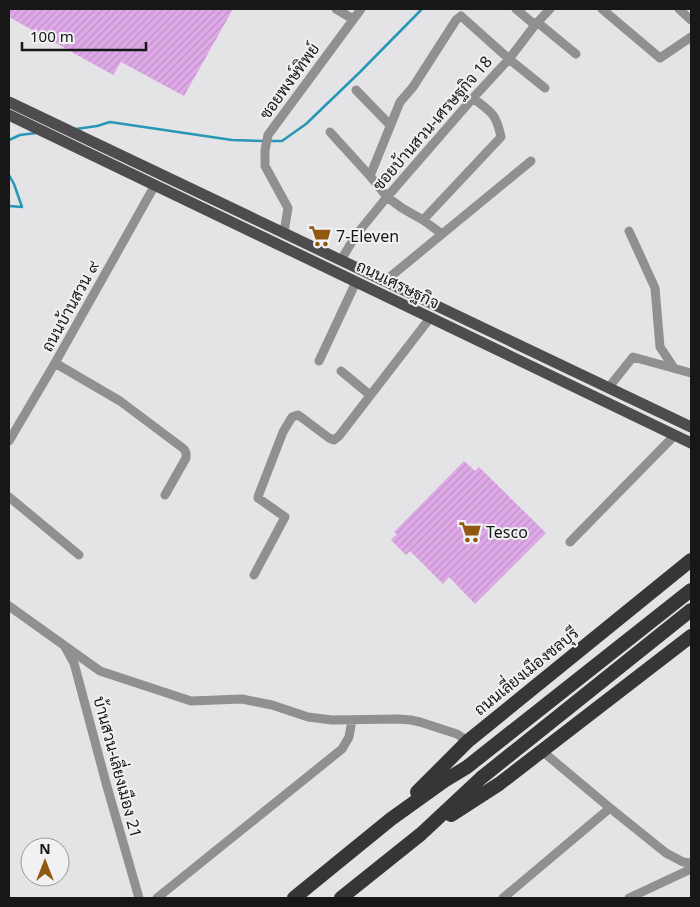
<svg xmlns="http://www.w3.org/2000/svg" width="700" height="907" font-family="'Noto Sans',Sarabun,sans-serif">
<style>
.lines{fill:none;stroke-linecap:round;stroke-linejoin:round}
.stream{stroke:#2897b6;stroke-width:2.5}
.building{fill:url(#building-hatch)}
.minor{stroke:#919091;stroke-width:9}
.major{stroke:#4e4c4e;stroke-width:11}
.highway{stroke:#373537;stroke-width:14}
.labels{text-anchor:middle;stroke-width:4;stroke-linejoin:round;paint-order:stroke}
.street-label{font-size:16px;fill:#171718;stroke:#f1f1f4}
.poi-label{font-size:16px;fill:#171718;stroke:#f1f1f4;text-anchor:start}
</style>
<defs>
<pattern id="building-hatch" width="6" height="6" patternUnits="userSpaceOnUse" patternTransform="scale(1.25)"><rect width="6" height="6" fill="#dfa9e8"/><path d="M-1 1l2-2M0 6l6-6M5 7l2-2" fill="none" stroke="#bf91c6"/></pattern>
</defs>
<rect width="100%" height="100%" fill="#e4e4e7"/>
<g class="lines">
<path class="stream" d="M76 129 97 126 110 122 232 140 264 141
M9 140 20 135 36 133
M269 141H282L306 124 360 72 422 9
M9 175 14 184 22 207 9 206"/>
</g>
<path class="building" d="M9 9H233L184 96 121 62 113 75 9 17Z
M464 461 475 471 479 467 546 533 475 604 449 577 443 584 410 551 406 555 391 540 397 534 394 532Z"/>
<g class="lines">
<path class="minor" d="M336 9 353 19
M516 9 535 25
M602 9 660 58 691 37
M679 9 691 20
M537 22 576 54
M356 90 390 125
M473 98C491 112 496 113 501 137L423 220 402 208 387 197 370 176 400 102 413 87 456 20 461 16 509 59 545 88
M330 132 370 176
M423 220 442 234
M629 231 655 288 660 347 674 368
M284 232 288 208 265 166V150L268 135 361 9
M341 260 356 235 387 197 473 98 509 59 535 25 550 9
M385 281 531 161
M319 361 356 282
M55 363 120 401 184 449 186 453V458L165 495
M341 371 370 395
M609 387 633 357 691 373
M9 441 55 363 155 185
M9 497 79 555
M570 542 675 435
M254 575 285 517 258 498 259 494 283 432 292 417 298 415 301 417 329 438 334 440 339 436 430 318
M9 606 100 671 191 701 242 699 272 705 308 717 332 720 399 719 411 720 420 722 457 734 468 741
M65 647 74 663 106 783 139 898
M542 751 610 808 666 853 683 862 691 863
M157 898 342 749 349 737 352 720
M503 898 610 808
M629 898 691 869"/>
<path class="major" d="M9 102 691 427
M9 115 691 443"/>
<path class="highway" d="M417 792 468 741 691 560
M451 815 499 784 691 636
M294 898 391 819 444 781 467 767 691 590
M341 898 421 834 481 778 691 610"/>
</g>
<defs>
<symbol id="supermarket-bare" viewBox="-9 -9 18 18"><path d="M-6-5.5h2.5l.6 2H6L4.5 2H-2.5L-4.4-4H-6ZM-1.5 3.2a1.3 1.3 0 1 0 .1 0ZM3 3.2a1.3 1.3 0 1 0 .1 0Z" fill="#915812" stroke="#f1f1f4" stroke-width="2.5" paint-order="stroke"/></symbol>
</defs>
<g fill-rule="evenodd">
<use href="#supermarket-bare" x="304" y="220" width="32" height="32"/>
<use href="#supermarket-bare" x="454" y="516" width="32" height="32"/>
</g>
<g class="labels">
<g class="street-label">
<text transform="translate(289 81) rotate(-54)" y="6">ซอยพงษ์ทิพย์</text>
<text transform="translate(432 123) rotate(-49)" y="6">ซอยบ้านสวน-เศรษฐกิจ 18</text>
<text transform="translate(398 284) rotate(26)" y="6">ถนนเศรษฐกิจ</text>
<text transform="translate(70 306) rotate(-61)" y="6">ถนนบ้านสวน ๙</text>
<text transform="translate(526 671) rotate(-39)" y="6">ถนนเลี่ยงเมืองชลบุรี</text>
<text transform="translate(118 767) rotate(75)" y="6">บ้านสวน-เลี่ยงเมือง 21</text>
</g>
<g class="poi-label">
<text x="336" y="242">7-Eleven</text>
<text x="486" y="538">Tesco</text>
</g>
</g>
<rect width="700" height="907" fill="none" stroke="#171718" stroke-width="20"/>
<g transform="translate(45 862)"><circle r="24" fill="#f1f1f4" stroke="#9a9a9c"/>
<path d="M0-4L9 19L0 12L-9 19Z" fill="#915812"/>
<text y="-8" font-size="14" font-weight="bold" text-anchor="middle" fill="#171718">N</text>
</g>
<path d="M22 42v8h124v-8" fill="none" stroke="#171718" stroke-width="2.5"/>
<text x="30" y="42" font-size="15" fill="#171718" stroke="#f1f1f4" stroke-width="4" paint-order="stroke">100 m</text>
</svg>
